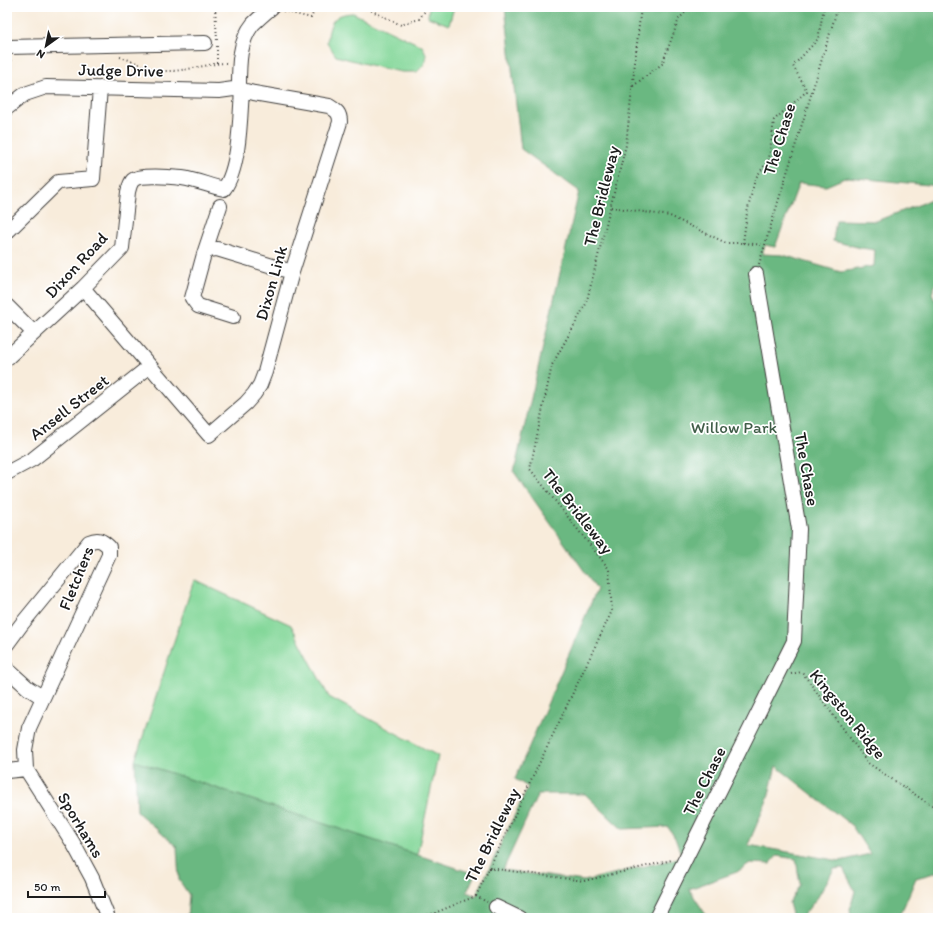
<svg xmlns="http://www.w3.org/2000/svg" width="945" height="925" font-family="Itim,sans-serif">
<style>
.green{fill:#83d799;stroke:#507a5a}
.forest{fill:#6ab881;stroke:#436a4e;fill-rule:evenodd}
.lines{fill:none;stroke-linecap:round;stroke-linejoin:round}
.minor-casing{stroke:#3d3b39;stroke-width:16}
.path{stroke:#3d3b39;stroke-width:2;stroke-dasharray:1 3;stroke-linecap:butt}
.minor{stroke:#fff;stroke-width:14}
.labels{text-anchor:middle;stroke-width:3.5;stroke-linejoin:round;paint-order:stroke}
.street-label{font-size:17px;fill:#1c1c1c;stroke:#fff}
.park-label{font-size:17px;fill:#405d48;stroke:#fff}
</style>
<rect width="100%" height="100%" fill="#fff"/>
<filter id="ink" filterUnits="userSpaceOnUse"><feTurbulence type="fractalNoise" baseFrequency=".025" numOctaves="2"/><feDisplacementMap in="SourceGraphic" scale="8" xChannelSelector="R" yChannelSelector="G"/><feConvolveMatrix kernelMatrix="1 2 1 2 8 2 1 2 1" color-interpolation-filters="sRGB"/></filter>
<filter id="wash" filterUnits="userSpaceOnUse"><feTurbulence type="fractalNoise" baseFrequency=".012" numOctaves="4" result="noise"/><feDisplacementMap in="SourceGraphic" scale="16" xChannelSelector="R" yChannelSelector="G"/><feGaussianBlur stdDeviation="0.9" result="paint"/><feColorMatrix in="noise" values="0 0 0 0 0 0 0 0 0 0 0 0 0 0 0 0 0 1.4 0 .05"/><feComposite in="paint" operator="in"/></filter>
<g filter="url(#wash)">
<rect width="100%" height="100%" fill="#f8ecdb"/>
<path class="green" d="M429 7H454L449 25 428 17Z
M353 13 422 46C430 58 426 63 417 72H402L381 68 336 56 327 42C330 23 332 14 353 13Z
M194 580 291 625 329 697 438 756 417 855 135 761Z"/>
<path class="forest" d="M505 7H938V186L847 177 826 186 799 183 775 247 765 245 762 254 783 255 841 272 874 266 875 250 861 248 833 241 836 220 876 221 934 199 938 201V279L932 293 938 306V872L916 878 899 918H851L850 909 855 891 843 868 834 869 818 897 801 918H793L789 903 800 884 796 859 777 856 770 864 750 863 737 872 689 889 706 915V918H187L189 895 179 880 177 847 137 812 135 761 475 874 467 892 476 896 528 787 515 779 597 589 514 472 579 191 521 149ZM776 766 852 826 870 854 840 861 748 845 768 798ZM538 794H585L622 829 668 827 675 838 682 857 584 881 503 870Z"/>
</g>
<g filter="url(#ink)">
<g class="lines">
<defs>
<path id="minor" d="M7 47 205 43
M7 108 25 94 46 87 219 91 241 88
M7 232 58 182 93 179 100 88
M204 254 220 206
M83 288 209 435 246 403 254 394 260 385 265 372 292 272 340 122C340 113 337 111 329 106L254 93 242 90
M7 306 34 333
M233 317 198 306 192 298 204 254C208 250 211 249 217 249L292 272
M7 358 83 288 122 248 128 192C129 188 130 183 133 180 140 174 172 177 182 178 196 180 210 186 224 189 240 167 240 117 242 90L239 86C239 65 239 41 253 24 259 18 266 12 272 7
M7 473 33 459 150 366
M7 644 21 625 89 542C98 538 102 540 109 547V555L29 728 25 750 26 769
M7 669 28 688 42 697
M7 771 26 769 73 843 92 878 108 918
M496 907 519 918
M656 918 794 641 799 529 756 274"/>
</defs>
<use href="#minor" class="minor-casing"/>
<path class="path" d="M215 7 217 40
M364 7 401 25 419 19 428 7
M283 11 311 18 316 7
M120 57C135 61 148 70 164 71 186 72 207 63 229 63
M7 63 13 59
M217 63V46
M633 86 662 64 679 19 690 7
M611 207 670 216 726 243H743L764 245
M743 243 747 213 755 179 769 159 774 120 807 91 793 66 818 39 824 7
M759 264 838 7
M791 674 802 672 868 763 938 810
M489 868 584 881 672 860
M476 896 612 611 609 569 530 469 552 365 586 304 626 145 641 7
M476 896 487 902
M412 918 436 913
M434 918 437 912 476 896"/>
<use href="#minor" class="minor"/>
</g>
</g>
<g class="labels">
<g class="street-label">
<text transform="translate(121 70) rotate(1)" y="6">Judge Drive</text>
<text transform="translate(779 139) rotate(-73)" y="6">The Chase</text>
<text transform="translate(601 196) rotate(-76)" y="6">The Bridleway</text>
<text transform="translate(76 265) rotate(-47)" y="6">Dixon Road</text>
<text transform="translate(271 283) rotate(-74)" y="6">Dixon Link</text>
<text transform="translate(69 407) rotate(-38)" y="6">Ansell Street</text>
<text transform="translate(807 469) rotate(80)" y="6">The Chase</text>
<text transform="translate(578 511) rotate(52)" y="6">The Bridleway</text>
<text transform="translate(76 578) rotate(-68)" y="6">Fletchers</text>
<text transform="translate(848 714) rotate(51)" y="6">Kingston Ridge</text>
<text transform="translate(704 781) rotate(-63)" y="6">The Chase</text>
<text transform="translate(81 825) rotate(59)" y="6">Sporhams</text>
<text transform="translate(492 835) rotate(-64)" y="6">The Bridleway</text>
</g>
<g class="park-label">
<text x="734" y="433">Willow Park</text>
</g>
</g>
<rect width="945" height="925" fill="none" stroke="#fff" stroke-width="24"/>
<g transform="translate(46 46) rotate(213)" stroke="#ffffff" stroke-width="3" paint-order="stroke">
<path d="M0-3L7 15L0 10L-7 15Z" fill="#1c1c1c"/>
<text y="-6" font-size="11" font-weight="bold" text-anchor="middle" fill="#1c1c1c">N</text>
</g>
<path d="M28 891v6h77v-6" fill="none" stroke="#1c1c1c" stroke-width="2"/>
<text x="34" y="891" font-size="12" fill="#1c1c1c" stroke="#ffffff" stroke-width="3" paint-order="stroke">50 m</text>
</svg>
